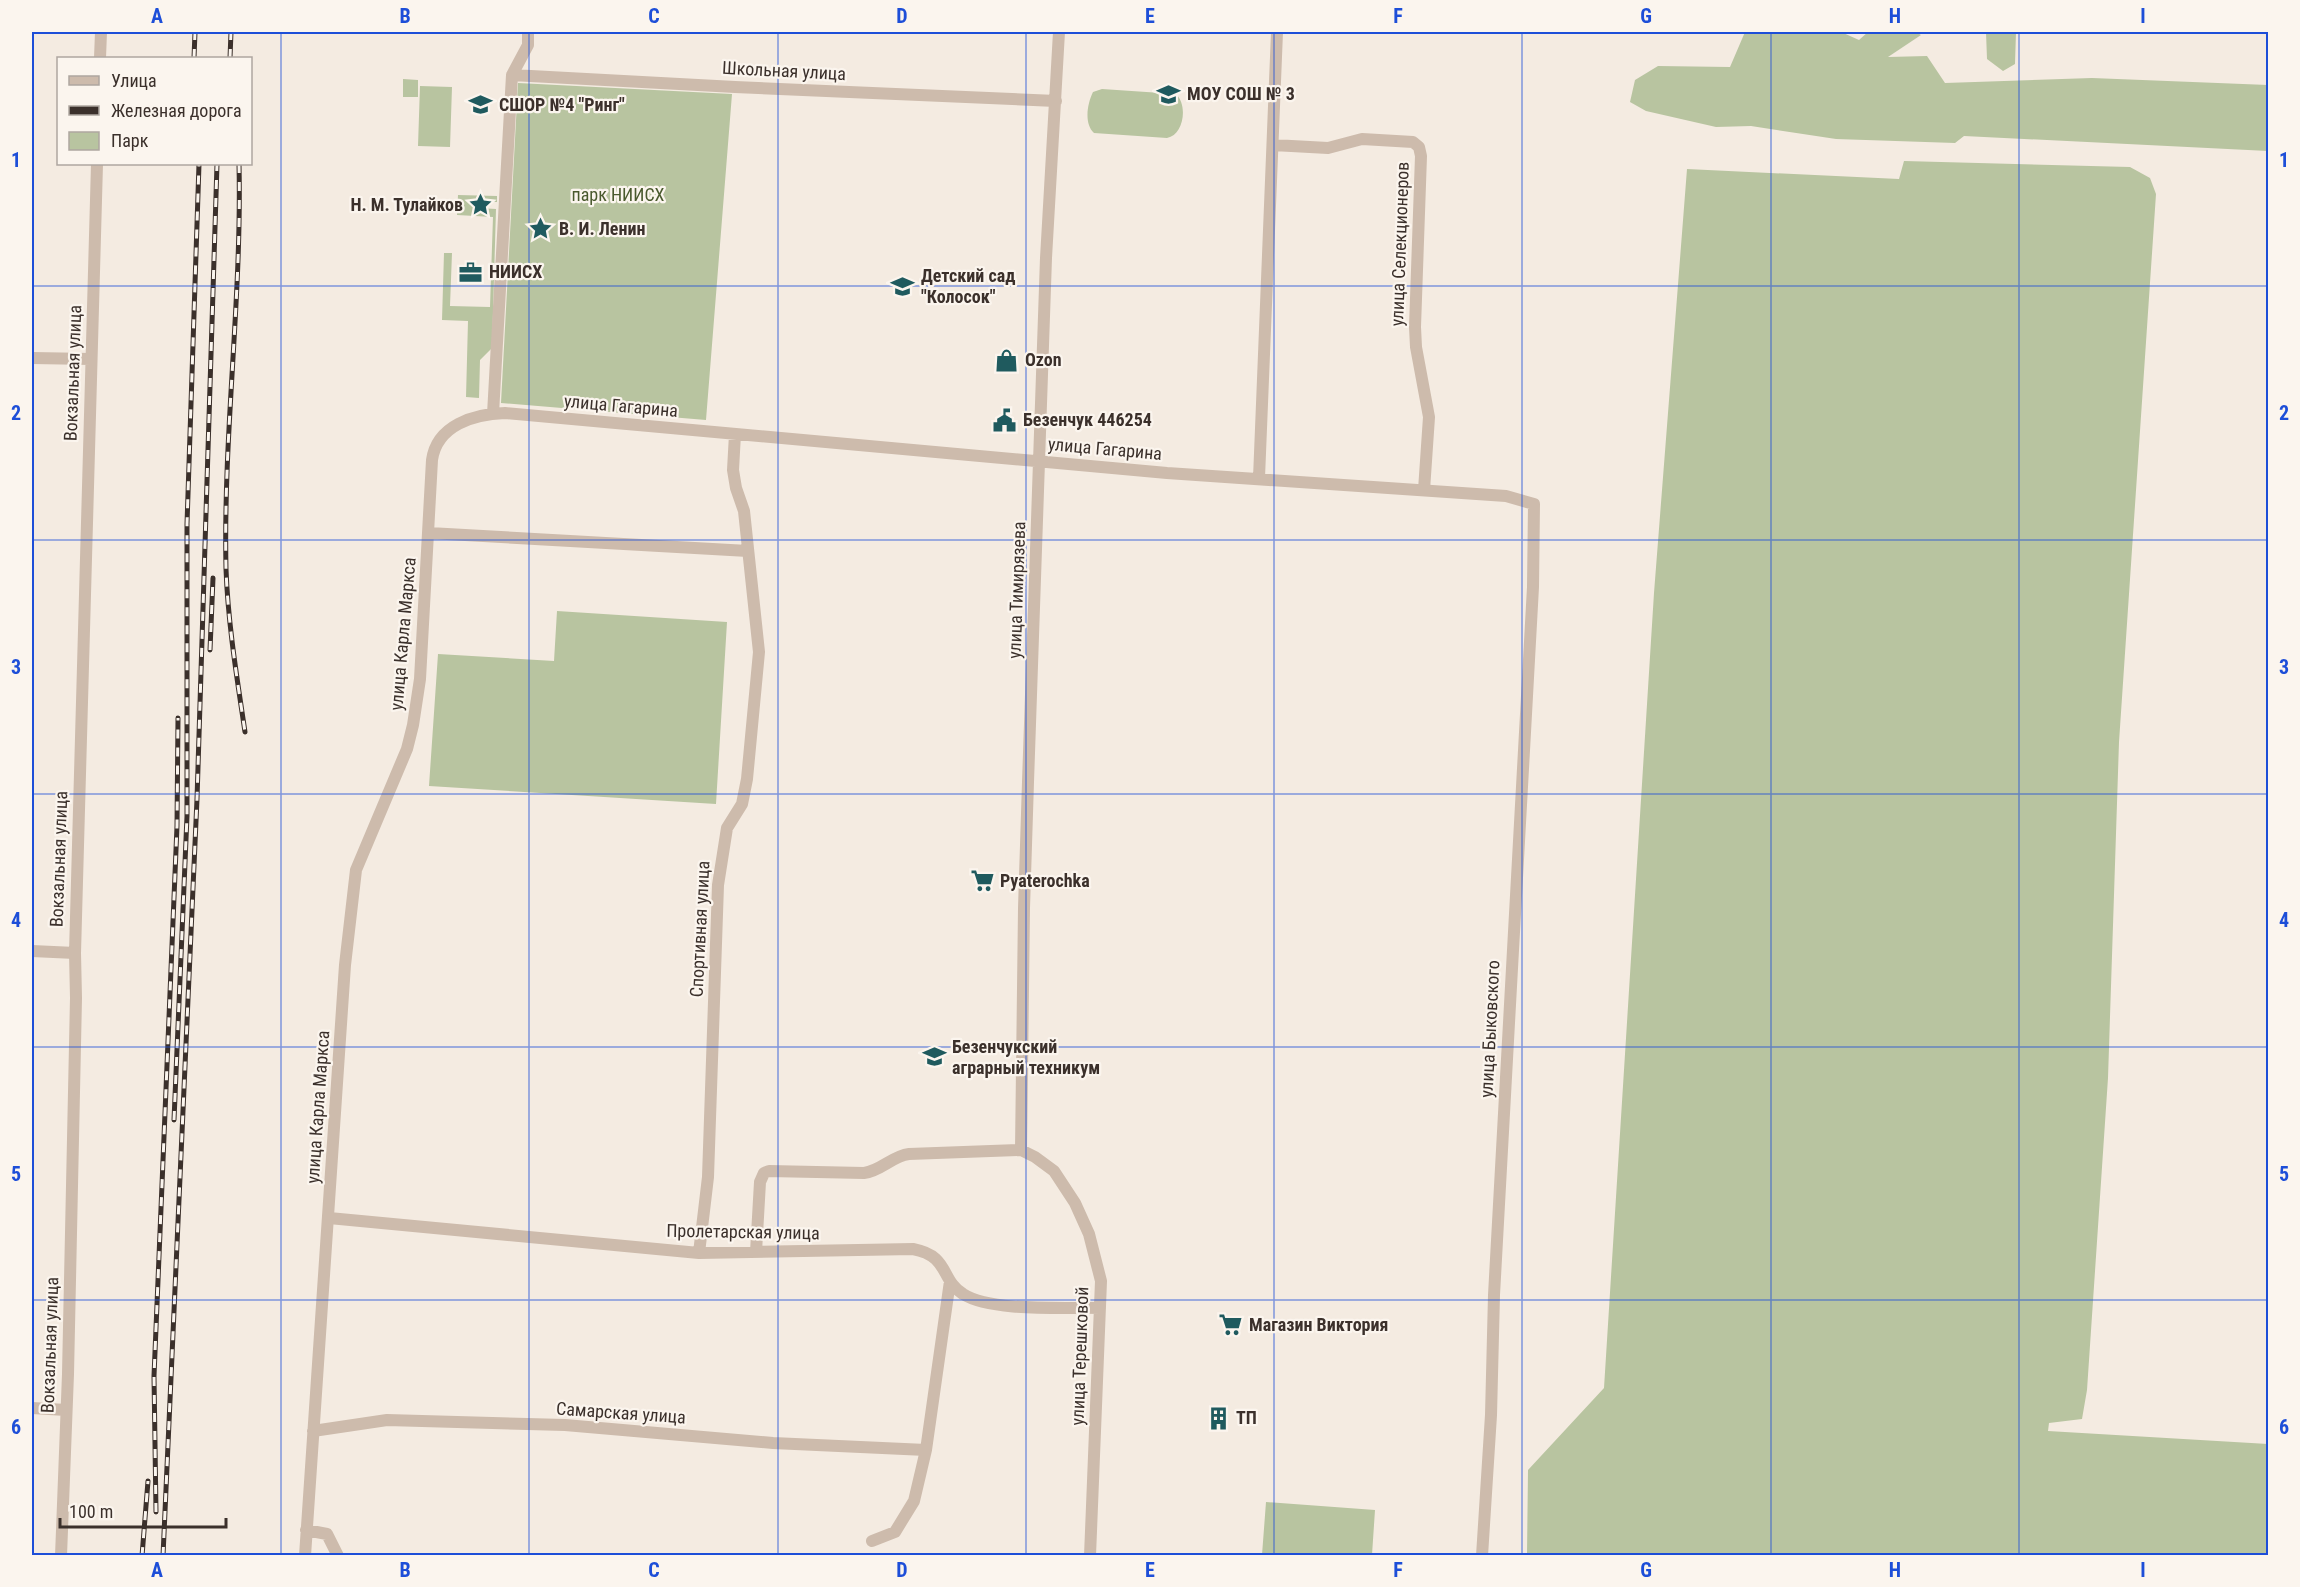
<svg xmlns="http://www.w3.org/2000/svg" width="2300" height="1587" font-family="'Roboto Condensed',sans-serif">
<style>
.green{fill:#b8c4a0}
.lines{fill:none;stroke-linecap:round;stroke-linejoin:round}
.street{stroke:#cdbbac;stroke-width:12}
.rail-casing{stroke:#3b302b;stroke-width:5}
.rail{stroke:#fbf5ee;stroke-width:3;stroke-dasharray:9;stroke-linecap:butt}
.grid{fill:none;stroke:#1d4ed8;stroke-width:1.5;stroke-opacity:0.55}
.labels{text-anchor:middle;stroke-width:4.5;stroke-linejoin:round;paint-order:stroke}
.street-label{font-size:18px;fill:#3b302b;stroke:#fbf5ee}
.poi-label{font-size:18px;font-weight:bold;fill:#3b302b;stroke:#fbf5ee;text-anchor:start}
.park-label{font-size:18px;fill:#4a5a2e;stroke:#fbf5ee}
.neatline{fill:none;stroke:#1d4ed8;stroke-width:2}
.grid-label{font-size:20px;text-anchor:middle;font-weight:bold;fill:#1d4ed8}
</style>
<rect width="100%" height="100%" fill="#f4ebe1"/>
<path class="green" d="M1745 32H1841L1859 40 1868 32H1916L1921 35 1888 57 1927 56 1945 83 2092 78 2268 85V151L1964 136 1955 143 1836 139 1751 126 1716 127 1646 111 1630 102 1635 80 1658 66 1730 67Z
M1986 32H2016L2015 64 2003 71 1987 59Z
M403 79 418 80V97H403Z
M518 83 732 94 706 420 501 403Z
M420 86 452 87 450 147 418 146Z
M1102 89 1176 94C1188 105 1184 135 1167 138L1094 133C1084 124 1087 104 1093 92Z
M1904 161 2130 167 2150 178 2156 194 2119 742 2108 1078 2087 1390 2082 1419 2049 1423 2048 1431 2268 1444V1555H1527L1528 1470 1604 1388 1654 593 1687 169 1899 179Z
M458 195 497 196V202H478V208L496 209 492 348 480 360 479 398 466 397 468 321 442 320 444 253H452L450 306 490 307 493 217 457 215Z
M557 611 727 622 716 804 429 786 438 654 554 661Z
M1266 1502 1375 1510 1372 1555H1262Z"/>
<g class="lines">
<path class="street" d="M100 58 101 32
M512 75 735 87 1056 101
M1273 145 1328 148 1362 139 1413 142 1419 147 1421 156 1415 327 1416 347 1429 417 1424 490
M32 358 91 359
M493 414 512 75 528 45V32
M1259 478 1277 32
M429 533 748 551
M32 951 75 953
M1021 1150 1024 908 1028 782 1046 258 1059 32
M329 1218 699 1253 913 1249C950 1256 940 1280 963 1294 991 1312 1065 1307 1100 1308
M756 1252 760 1182 764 1173 769 1171 864 1173C881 1171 892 1156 909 1154L1021 1150 1035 1157 1054 1171 1075 1203 1089 1234 1101 1281 1090 1556
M699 1253 708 1177 718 885 727 828 742 804 747 779 759 652 744 511 736 488 733 470 735 434
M32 1408 66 1410
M313 1431 387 1420 565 1425 773 1443 926 1450
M306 1530 327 1534 338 1556
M872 1541 895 1532 914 1501 926 1450 950 1281
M61 1556 68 1374 76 998 75 953 97 164
M305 1556 345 965 356 870 407 749 413 725 420 679 432 460C437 425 474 414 505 413L1167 473 1506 496 1534 504 1533 587 1494 1295 1491 1415 1482 1556"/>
<defs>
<path id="rail" d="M194 58 195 32
M230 58 231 32
M239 164C242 299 223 434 226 569 228 624 237 678 245 732
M210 650 213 578
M174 1120 187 816V524L199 164
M156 1512 154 1376 177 826 178 718
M142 1556 148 1481
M163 1556 197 799 217 164"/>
</defs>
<use href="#rail" class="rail-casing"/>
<use href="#rail" class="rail"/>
</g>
<path class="grid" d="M281 32V1556M529 32V1556M778 32V1556M1026 32V1556M1274 32V1556M1522 32V1556M1771 32V1556M2019 32V1556M32 286H2268M32 540H2268M32 794H2268M32 1047H2268M32 1300H2268"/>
<defs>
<symbol id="school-bare" viewBox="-9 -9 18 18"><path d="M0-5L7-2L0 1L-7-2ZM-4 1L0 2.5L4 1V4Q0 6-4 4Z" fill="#1f5a5e" stroke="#fbf5ee" stroke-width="2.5" paint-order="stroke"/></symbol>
<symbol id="sight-bare" viewBox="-9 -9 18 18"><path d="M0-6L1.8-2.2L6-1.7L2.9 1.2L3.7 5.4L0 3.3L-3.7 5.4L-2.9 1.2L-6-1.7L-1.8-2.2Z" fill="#1f5a5e" stroke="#fbf5ee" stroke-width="2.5" paint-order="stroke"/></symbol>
<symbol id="office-bare" viewBox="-9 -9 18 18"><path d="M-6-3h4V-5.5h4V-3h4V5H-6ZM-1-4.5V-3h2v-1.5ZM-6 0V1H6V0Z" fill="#1f5a5e" stroke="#fbf5ee" stroke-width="2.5" paint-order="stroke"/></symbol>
<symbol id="shop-bare" viewBox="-9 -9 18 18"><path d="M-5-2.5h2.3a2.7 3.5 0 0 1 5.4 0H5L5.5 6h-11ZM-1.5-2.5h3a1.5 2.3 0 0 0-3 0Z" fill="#1f5a5e" stroke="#fbf5ee" stroke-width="2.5" paint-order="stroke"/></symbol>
<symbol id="civic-bare" viewBox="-9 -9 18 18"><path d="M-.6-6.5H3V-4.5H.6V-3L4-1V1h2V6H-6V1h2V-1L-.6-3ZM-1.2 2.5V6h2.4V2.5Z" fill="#1f5a5e" stroke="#fbf5ee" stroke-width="2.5" paint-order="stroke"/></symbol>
<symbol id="supermarket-bare" viewBox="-9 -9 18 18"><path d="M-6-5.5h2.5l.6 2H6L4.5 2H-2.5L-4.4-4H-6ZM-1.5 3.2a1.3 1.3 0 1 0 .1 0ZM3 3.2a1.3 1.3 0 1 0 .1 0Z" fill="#1f5a5e" stroke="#fbf5ee" stroke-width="2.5" paint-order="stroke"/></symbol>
<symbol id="university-bare" viewBox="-9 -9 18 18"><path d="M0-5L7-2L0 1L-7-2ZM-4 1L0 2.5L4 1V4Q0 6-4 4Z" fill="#1f5a5e" stroke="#fbf5ee" stroke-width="2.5" paint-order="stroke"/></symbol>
<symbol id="building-bare" viewBox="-9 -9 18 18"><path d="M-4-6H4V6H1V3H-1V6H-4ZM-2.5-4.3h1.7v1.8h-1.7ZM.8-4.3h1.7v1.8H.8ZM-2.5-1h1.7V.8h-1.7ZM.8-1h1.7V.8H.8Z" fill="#1f5a5e" stroke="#fbf5ee" stroke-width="2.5" paint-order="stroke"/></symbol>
</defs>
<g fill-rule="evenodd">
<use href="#school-bare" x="1152" y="78" width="33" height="33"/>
<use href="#school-bare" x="464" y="88" width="33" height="33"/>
<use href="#sight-bare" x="464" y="188" width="33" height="33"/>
<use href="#sight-bare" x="524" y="212" width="33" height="33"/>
<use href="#office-bare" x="454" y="256" width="33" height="33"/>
<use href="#school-bare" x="886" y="270" width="33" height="33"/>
<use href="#shop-bare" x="990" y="344" width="33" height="33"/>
<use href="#civic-bare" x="988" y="404" width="33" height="33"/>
<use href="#supermarket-bare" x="966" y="864" width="33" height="33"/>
<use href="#university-bare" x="918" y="1040" width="33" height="33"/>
<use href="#supermarket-bare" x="1214" y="1308" width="33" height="33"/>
<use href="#building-bare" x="1202" y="1402" width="33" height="33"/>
</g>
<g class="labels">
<g class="street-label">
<text transform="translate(784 71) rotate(3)" y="6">Школьная улица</text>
<text transform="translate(1400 244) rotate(-88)" y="6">улица Селекционеров</text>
<text transform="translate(73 373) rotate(-88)" y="6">Вокзальная улица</text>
<text transform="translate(621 406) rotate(5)" y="6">улица Гагарина</text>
<text transform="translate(1105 449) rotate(5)" y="6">улица Гагарина</text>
<text transform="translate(1017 590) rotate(-88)" y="6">улица Тимирязева</text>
<text transform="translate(403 634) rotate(-85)" y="6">улица Карла Маркса</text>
<text transform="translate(59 859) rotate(-88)" y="6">Вокзальная улица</text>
<text transform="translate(700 929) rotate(-87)" y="6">Спортивная улица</text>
<text transform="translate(1490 1029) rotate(-87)" y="6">улица Быковского</text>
<text transform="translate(318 1107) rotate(-86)" y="6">улица Карла Маркса</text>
<text transform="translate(743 1232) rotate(1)" y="6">Пролетарская улица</text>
<text transform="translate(50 1345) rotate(-88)" y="6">Вокзальная улица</text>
<text transform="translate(1080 1356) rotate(-88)" y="6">улица Терешковой</text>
<text transform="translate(621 1413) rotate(4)" y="6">Самарская улица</text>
</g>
<g class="poi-label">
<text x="1187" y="100">МОУ СОШ № 3</text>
<text x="499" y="111">СШОР №4 "Ринг"</text>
<text x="463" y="211" text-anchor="end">Н. М. Тулайков</text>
<text x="559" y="235">В. И. Ленин</text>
<text x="489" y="278">НИИСХ</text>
<text x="921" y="282">Детский сад<tspan x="921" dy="21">"Колосок"</tspan></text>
<text x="1025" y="366">Ozon</text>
<text x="1023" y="426">Безенчук 446254</text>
<text x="1000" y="887">Pyaterochka</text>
<text x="952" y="1053">Безенчукский<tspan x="952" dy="21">аграрный техникум</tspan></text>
<text x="1249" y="1331">Магазин Виктория</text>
<text x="1236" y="1424">ТП</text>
</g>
<g class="park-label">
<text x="618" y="201">парк НИИСХ</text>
</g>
</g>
<rect width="2300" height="1587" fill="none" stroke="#fbf5ee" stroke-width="66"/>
<rect x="57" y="57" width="195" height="108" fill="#fbf5ee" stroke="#aea6a0" stroke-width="1.5"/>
<rect x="69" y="76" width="30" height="9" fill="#cdbbac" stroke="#aea6a0" stroke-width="1.5"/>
<text x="111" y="87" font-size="18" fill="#3b302b">Улица</text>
<rect x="69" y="106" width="30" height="9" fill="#3b302b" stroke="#aea6a0" stroke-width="1.5"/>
<text x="111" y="117" font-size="18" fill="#3b302b">Железная дорога</text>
<rect x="69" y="132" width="30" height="18" fill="#b8c4a0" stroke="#aea6a0" stroke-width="1.5"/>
<text x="111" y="147" font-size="18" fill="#3b302b">Парк</text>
<path d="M60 1518v9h166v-9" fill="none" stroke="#3b302b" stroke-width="3"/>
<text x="69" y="1518" font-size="18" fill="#3b302b" stroke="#fbf5ee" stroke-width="4.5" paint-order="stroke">100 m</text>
<rect x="33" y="33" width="2234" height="1521" class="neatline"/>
<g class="grid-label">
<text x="157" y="23">A</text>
<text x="405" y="23">B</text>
<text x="654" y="23">C</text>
<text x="902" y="23">D</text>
<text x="1150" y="23">E</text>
<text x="1398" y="23">F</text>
<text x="1646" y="23">G</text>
<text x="1895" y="23">H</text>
<text x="2143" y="23">I</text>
<text x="16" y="167">1</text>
<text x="2284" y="167">1</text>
<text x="16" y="420">2</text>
<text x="2284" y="420">2</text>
<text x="16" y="674">3</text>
<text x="2284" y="674">3</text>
<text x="16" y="927">4</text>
<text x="2284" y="927">4</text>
<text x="16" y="1181">5</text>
<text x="2284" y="1181">5</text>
<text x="16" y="1434">6</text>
<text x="2284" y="1434">6</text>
<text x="157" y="1577">A</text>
<text x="405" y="1577">B</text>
<text x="654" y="1577">C</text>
<text x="902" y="1577">D</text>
<text x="1150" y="1577">E</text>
<text x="1398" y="1577">F</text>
<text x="1646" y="1577">G</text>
<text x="1895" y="1577">H</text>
<text x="2143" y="1577">I</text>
</g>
</svg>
